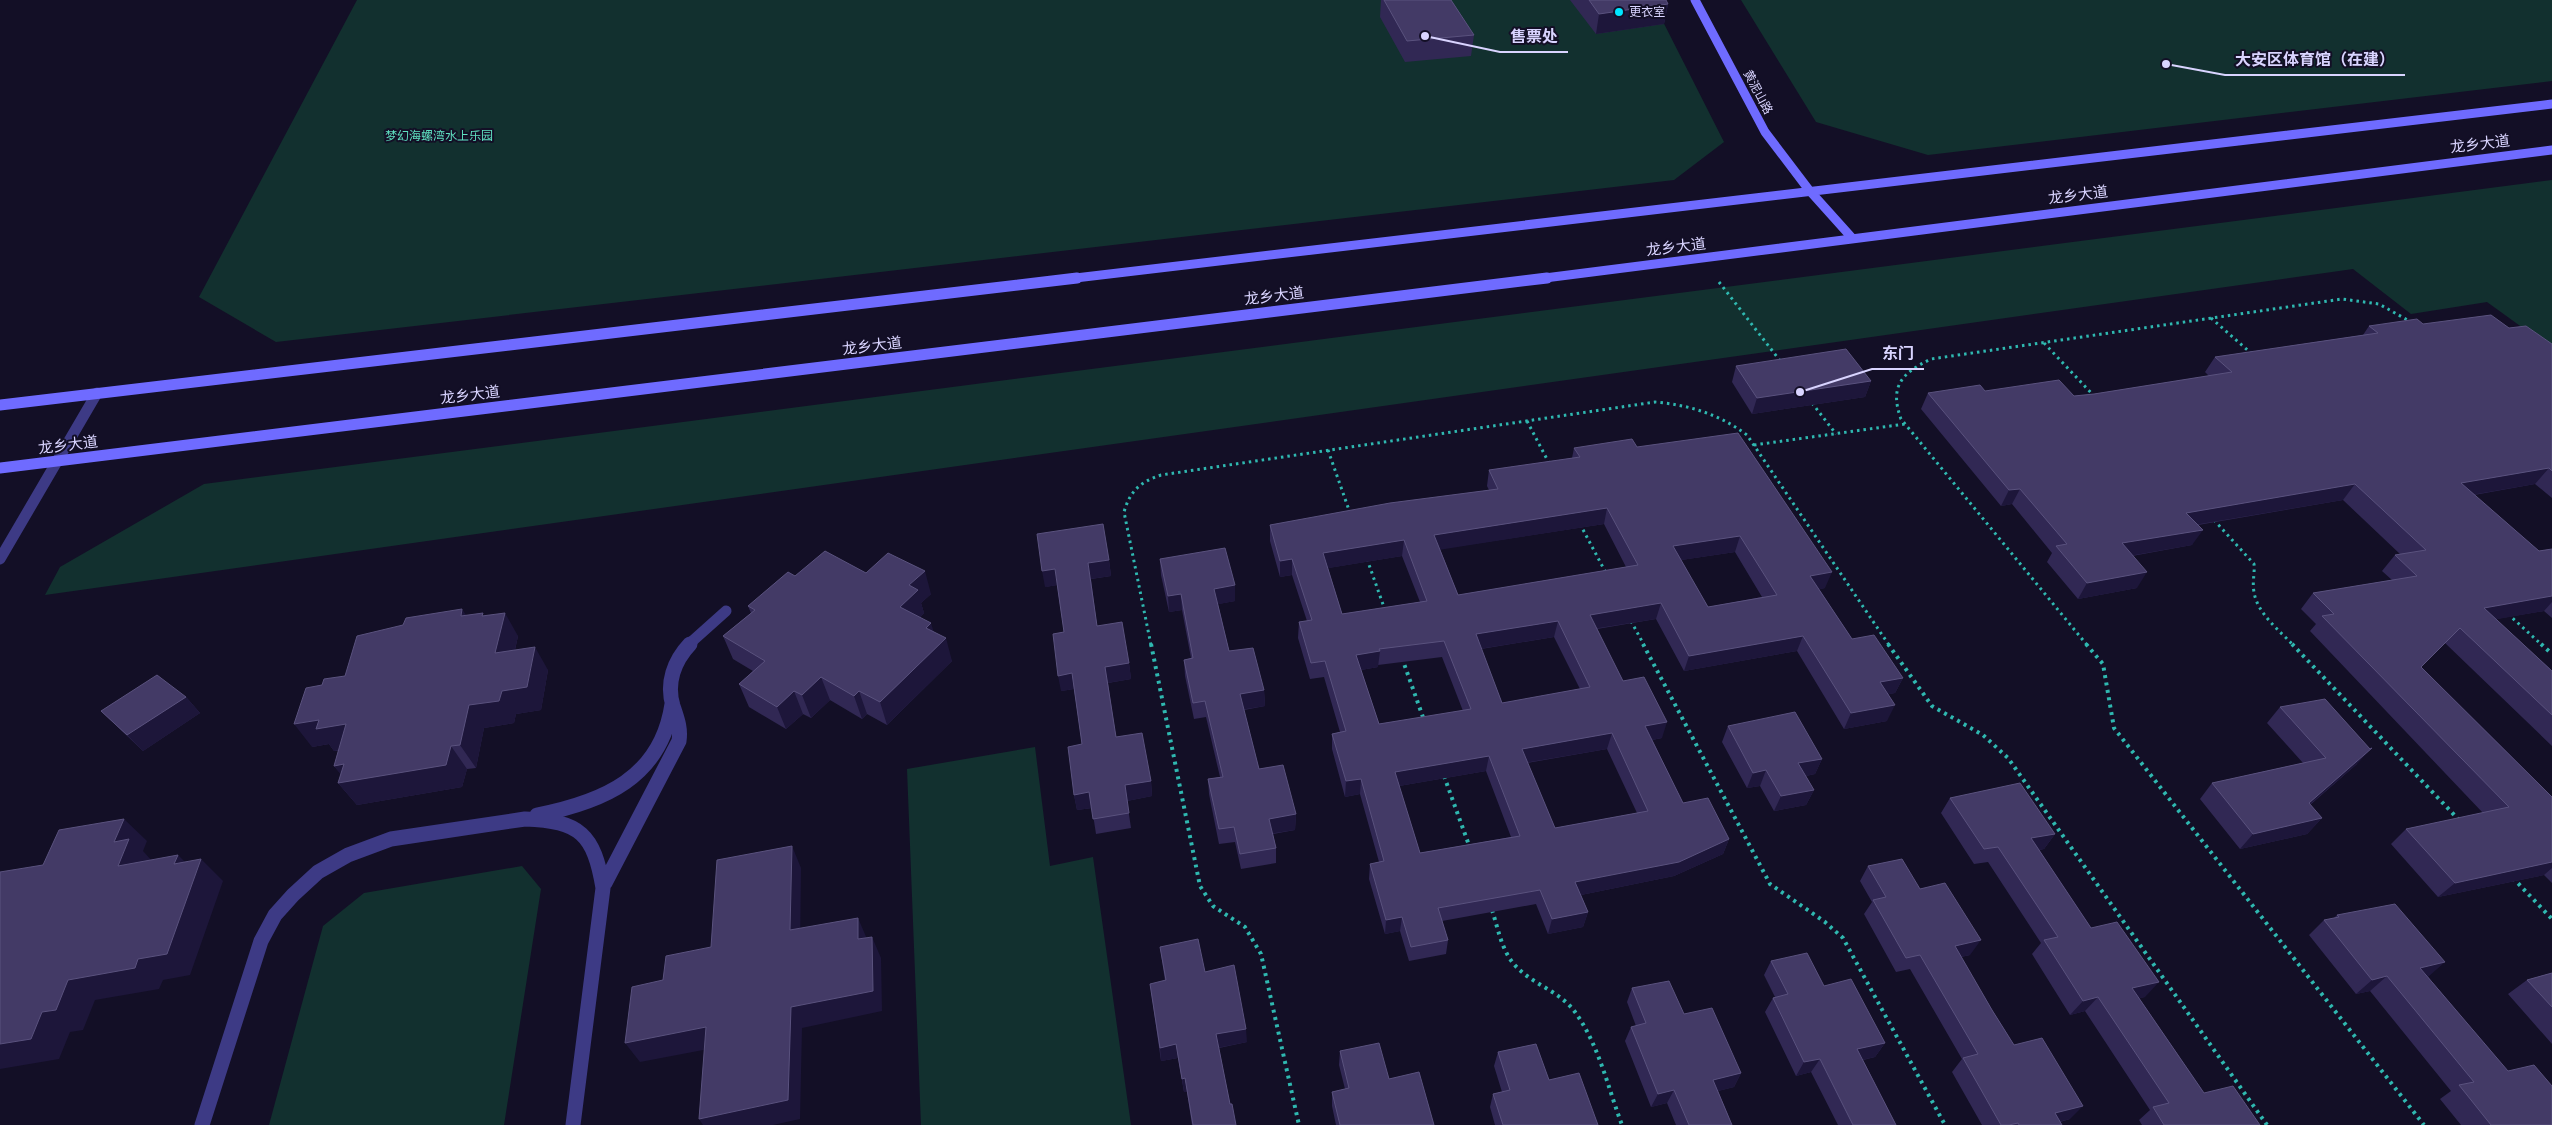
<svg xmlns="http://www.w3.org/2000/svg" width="2552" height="1125" font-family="'Golos Text','Noto Sans SC',sans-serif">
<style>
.green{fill:#12302f}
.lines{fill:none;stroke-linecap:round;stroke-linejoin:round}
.path-far1{stroke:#2fb8b0;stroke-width:3;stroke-dasharray:2.5 4;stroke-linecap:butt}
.path{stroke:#2fb8b0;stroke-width:4;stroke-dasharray:3 4.5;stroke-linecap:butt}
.service-far1{stroke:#3d3a85;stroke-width:11}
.service{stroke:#3d3a85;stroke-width:15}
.tertiary{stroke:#3d3a85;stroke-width:11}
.secondary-far1{stroke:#6f6bff;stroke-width:9}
.secondary{stroke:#6f6bff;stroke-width:11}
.wall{fill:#312854;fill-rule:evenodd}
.shaded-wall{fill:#1d163a}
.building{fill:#433a66;stroke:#5a527e;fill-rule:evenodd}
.poi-dot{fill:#00e5ff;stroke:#130f26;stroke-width:2}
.labels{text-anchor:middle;stroke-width:4;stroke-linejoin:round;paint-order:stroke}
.far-poi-label{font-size:12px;fill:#d9d4ff;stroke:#130f26;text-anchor:start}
.far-street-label{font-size:12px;fill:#d9d4ff;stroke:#130f26}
.far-park-label{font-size:12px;fill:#5fe0c0;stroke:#130f26}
.street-label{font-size:15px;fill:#d9d4ff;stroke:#130f26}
.leader{fill:none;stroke:#d9d4ff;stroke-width:2}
.callout-dot{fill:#d9d4ff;stroke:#130f26;stroke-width:2}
.callout-label{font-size:16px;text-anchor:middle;font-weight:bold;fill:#d9d4ff;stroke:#130f26;stroke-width:4;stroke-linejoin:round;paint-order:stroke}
</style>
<rect width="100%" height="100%" fill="#130f26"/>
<path class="green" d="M357 0H1652L1724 142 1674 180 276 342 199 297Z
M1741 0H2552V81L1928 155 1816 122Z
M2552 180V349L2487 302 2411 314 2353 269 45 595 60 567 204 484Z
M1035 747 1050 866 1093 857 1131 1125H921L907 769Z
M522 866 541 889 504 1125H269L323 926 364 893Z"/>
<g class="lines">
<path class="path-far1" d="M1719 282 1781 362
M2211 318 2252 354
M2044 343 2095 397
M1812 403 1836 434
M1527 421 1550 465
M1754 445 1905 424
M1328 450 1350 513
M2214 520 2254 564C2255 573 2252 582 2254 592 2257 613 2279 630 2293 645
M1580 524 1606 573
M1367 559 1385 610
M2508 614 2542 645
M1631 621 1644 645
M1151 645 1124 512C1130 491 1140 482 1161 475L1655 402C1689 405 1719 414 1747 435L1889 645
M2087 645 1901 419C1889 386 1902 373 1931 359L2342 299 2379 304 2411 322"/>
<path class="path" d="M1151 644 1200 886 1213 906 1245 927 1261 954 1299 1125
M1643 644 1770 884 1825 922 1843 938 1945 1125
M1888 644 1932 706 1983 735 2008 758 2267 1125
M2086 644 2103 664 2114 728 2424 1125
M2292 644 2459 820
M2541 644 2552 654
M1402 658 1424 720
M1444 776 1470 848
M2513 878 2552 919
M1492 910C1498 928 1501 948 1513 963 1530 984 1559 990 1575 1012 1599 1045 1608 1088 1622 1125"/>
<path class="service-far1" d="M688 645 726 611"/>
<path class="service" d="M537 815C603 802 661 778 672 704
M605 883 679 741C681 728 677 718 673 706 666 683 674 661 690 644
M202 1125 261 941 275 915 293 895 318 872 348 855 391 839 525 819C580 821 594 834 603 888L573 1125"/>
<path class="tertiary" d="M0 559 97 393"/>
<path class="secondary-far1" d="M1695 0 1765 132 1809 190 1853 239
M1067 279 2552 104
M1537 279 2552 150"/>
<path class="secondary" d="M0 405 1077 278
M0 468 1547 278"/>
</g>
<path class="wall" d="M1381 0H1451L1474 35 1471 56 1405 62 1380 17Z
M1570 0H1666L1668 4 1664 24 1596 34Z
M2423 324 2509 328 2552 344V498L2535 484 2474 495 2539 551 2552 549V618L2544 611 2496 619 2552 671V746L2445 643 2421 667 2552 797V883L2544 875 2438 897 2391 844 2406 829 2483 813 2310 631 2316 624 2301 609 2313 593 2392 580 2382 571 2395 555 2400 554 2343 500 2198 525 2192 545 2132 556 2137 588 2078 599 2047 562 2052 553 2012 504 2001 506 1921 409 1928 393 1985 391 2074 396 2094 394 2209 376 2205 372 2215 357 2363 335 2369 326Z
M1736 366 1871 381 1865 397 1752 414 1732 382Z
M1637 447 1825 588 1819 589 1852 639 1903 678 1895 693 1889 694 1887 721 1844 729 1797 651 1684 671 1656 619 1597 629 1623 681 1662 738 1652 740 1683 803 1729 839 1723 854 1674 876 1581 895 1588 912 1583 927 1548 934 1536 904 1442 921 1448 940 1446 954 1409 961 1400 931 1385 934 1369 879 1370 864 1379 862 1360 794 1345 797 1332 749V734L1340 732 1324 677 1310 679 1298 638 1299 622 1307 621 1292 575 1280 577 1270 541V525L1489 490 1487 486 1489 470 1572 458 1574 448ZM1604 524 1626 567 1458 595 1440 549ZM1735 552 1762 597 1708 607 1681 560ZM1402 556 1420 602 1342 614 1328 568ZM1554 637 1580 689 1502 703 1481 649ZM1442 657 1463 711 1379 724 1361 670 1378 667V665ZM1607 749 1637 813 1555 828 1527 763ZM1486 771 1511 837 1420 853 1399 786Z
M1160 559 1235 601 1218 604 1229 651 1264 690 1265 706 1244 710 1259 769 1296 814 1295 830 1273 834 1276 848V863L1241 869 1235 842 1219 844 1209 794 1208 779 1220 777 1206 717 1194 719 1185 676 1184 660 1191 658 1182 610 1169 612 1161 575Z
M1109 560 1111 576 1091 579 1097 626 1129 663 1131 679 1108 683 1116 737 1151 781 1152 796 1127 801 1131 828 1096 834 1092 808 1077 810 1074 795 1082 744 1074 689 1061 691 1064 632 1057 585 1045 587Z
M866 573 931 594 921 603 924 613 920 617 934 632 952 661 887 725 867 714 862 719 830 700 811 718 803 714 786 729 749 707 739 684 753 671 733 659 723 636 751 613 748 606 795 576Z
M466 615 485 616 518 636 515 650 548 670 541 710 516 714 514 723 484 728 476 768 467 769 462 787 357 805 338 783 341 774 334 766 338 751H334L329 744 312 747 322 685 345 676Z
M186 697 200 713 143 751 101 711Z
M2280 707 2357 764 2310 805 2322 818 2307 834 2240 849 2200 799 2212 783 2303 763 2267 723Z
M1728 726 1822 759 1815 774 1806 776 1814 790 1806 805 1774 811 1760 786 1747 788 1722 742Z
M1950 798 2055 834 2044 849 2039 850 2091 928 2145 997 2139 998 2204 1093 2260 1125H2142L2139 1120 2150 1110 2085 1011 2070 1015 2032 954 2041 943 1988 862 1974 864 1941 813Z
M1868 866 1920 889 1970 955 1961 957 1992 1010 2014 1045 2070 1119 2060 1122 2062 1125H1982L1952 1072 1962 1059 1910 969 1896 972 1864 914 1872 902 1860 881Z
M2337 915 2428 977 2552 1125H2461L2440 1099 2451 1091 2370 991 2356 994 2309 935 2324 920 2334 918Z
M1160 947 1205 972 1247 1042 1219 1048 1230 1104 1236 1125H1192L1187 1092H1184L1178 1058 1161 1061 1150 984 1165 981Z
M1771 961 1824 986 1885 1043 1875 1057 1863 1060 1896 1125H1838L1811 1072 1796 1076 1765 1012 1773 998 1775 997 1764 975Z
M2552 973V1044L2508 994 2527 980Z
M1632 988 1684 1014 1741 1073 1734 1087 1718 1091 1732 1125H1676L1667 1103 1651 1107 1625 1041 1631 1027 1636 1026 1627 1002Z
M1340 1051 1389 1079 1434 1125H1336L1332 1106V1092L1345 1089 1339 1065Z
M1498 1052 1549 1080 1598 1125H1495L1490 1107 1493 1094 1502 1092 1494 1066Z"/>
<path class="shaded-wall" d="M1668 4 1664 24 1596 34 1599 14Z
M1871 381 1865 397 1752 414 1757 398Z
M2549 468 2535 484 2448 499 2461 483Z
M2355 484 2343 500 2176 528 2186 513Z
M2020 489 2012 504 2001 506 2009 490Z
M1607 508 1604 524 1432 551 1434 535Z
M2203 530 2192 545 2112 559 2122 543Z
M1740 536 1735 552 1668 562 1673 546Z
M1404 540 1402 556 1323 569V553Z
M1292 559V575L1280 577V561Z
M1109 560 1111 576 1090 579 1088 563Z
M1055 569 1058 585 1045 587 1042 571Z
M925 571 931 594 921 603 924 613 906 630 900 607 909 585Z
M1832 572 1825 588 1804 592 1810 576Z
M2147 572 2137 588 2078 599 2087 583Z
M1235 585V601L1214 605V589Z
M1181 594 1182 610 1169 612 1168 596Z
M2552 596V602L2544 611 2470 624 2484 608Z
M1661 603 1656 619 1586 630 1590 615Z
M462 609 477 632 461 616Z
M505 613 518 636 509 676 495 653Z
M1558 621 1554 637 1473 650 1476 634Z
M931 623 938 646 926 628Z
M1803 636 1797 651 1684 671 1689 656Z
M946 638 952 661 887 725 880 702Z
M535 647 548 670 541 710 516 714 514 723 484 728 476 768 460 745 469 705 502 691Z
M1380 651 1378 667 1355 671 1356 655Z
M1129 663 1131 679 1107 683 1105 667Z
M1072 673 1074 689 1061 691 1058 676Z
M821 677 830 700 811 718 802 695Z
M1903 678 1895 693 1873 697 1880 682Z
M1264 690 1265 706 1240 710V694Z
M794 691 803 714 786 729 777 707Z
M859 691 867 714 862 719 854 696Z
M186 697 200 713 143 751 127 735Z
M1895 705 1887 721 1844 729 1851 713Z
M319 720 346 724 364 746 334 751 329 744 312 747 294 724Z
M1667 722 1662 738 1640 742 1645 726Z
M1612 733 1607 749 1518 764 1522 749Z
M451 746 467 769 462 787 357 805 338 783 346 781 334 766Z
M2372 748 2357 764 2294 818 2309 803Z
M1489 756 1486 771 1393 787 1395 772Z
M1822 759 1815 774 1791 779 1798 763Z
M1766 770 1760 786 1747 788 1753 773Z
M1361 779 1360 794 1345 797 1346 781Z
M1151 781 1152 796 1127 801 1125 785Z
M1814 790 1806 805 1774 811 1781 796Z
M1089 792 1092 808 1077 810 1074 795Z
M1296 814 1295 830 1269 834V819Z
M2322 818 2307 834 2240 849 2253 834Z
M124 819 147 841 143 851 152 861 118 866 114 842Z
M2055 834 2044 849 2020 853 2031 838Z
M1729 839 1723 854 1674 876 1571 897 1575 882Z
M792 846 801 868 800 951 790 930Z
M178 855 196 873 201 859 223 881 190 975 163 980 159 989 95 1000 83 1030 70 1032 59 1059 0 1069V1044L42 1012 68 980 174 864Z
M2552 862V868L2544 875 2438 897 2455 883Z
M1588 912 1583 927 1548 934 1552 919Z
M1402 917 1400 931 1385 934 1386 920Z
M858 918 867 939H858Z
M872 937 881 958 882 1011 802 1028 800 1119 773 1125H703L699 1119 791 1007Z
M1981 940 1970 955 1945 960 1955 946Z
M2445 962 2428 977 2420 968Z
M2387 976 2370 991 2356 994 2372 980Z
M2159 982 2145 997 2119 1002 2132 988Z
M2098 997 2085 1011 2070 1015 2083 1001Z
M706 1027 719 1047 640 1062 625 1043Z
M1246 1029 1247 1042 1217 1048 1216 1034Z
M1885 1043 1875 1057 1848 1063 1857 1049Z
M1176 1044 1178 1058 1161 1061 1160 1048Z
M1820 1059 1811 1072 1796 1076 1804 1062Z
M1741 1073 1734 1087 1706 1094 1713 1080Z
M1185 1078 1187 1092H1184L1182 1079Z
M1674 1090 1667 1103 1651 1107 1658 1094Z
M2083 1106 2070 1119 2046 1125 2055 1113Z"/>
<path class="building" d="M1384 0H1451L1474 35 1407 41Z
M1589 0H1666L1668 4 1599 14Z
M2491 315 2509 328 2526 326 2552 344V471L2549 468 2461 483 2539 551 2552 549V596L2484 608 2552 671V715L2460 628 2421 667 2552 797V862L2455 883 2406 829 2509 807 2322 616 2334 614 2313 593 2417 576 2395 555 2426 550 2355 484 2186 513 2203 530 2122 543 2147 572 2087 583 2056 546 2067 544 2020 489 2009 490 1928 393 1980 385 1985 391 2059 380 2074 396 2094 394 2232 372 2215 357 2378 333 2369 326 2417 319 2423 324Z
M1846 349 1871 381 1757 398 1736 366Z
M1738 433 1832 572 1810 576 1852 639 1874 635 1903 678 1880 682 1895 705 1851 713 1803 636 1689 656 1661 603 1590 615 1623 681 1644 677 1667 722 1645 726 1683 803 1708 798 1729 839 1679 862 1575 882 1588 912 1552 919 1540 890 1438 908 1448 940 1411 947 1402 917 1386 920 1370 864 1384 861 1361 779 1346 781 1332 734 1346 731 1325 661 1311 663 1299 622 1312 620 1292 559 1280 561 1270 525 1390 503 1498 489 1489 470 1580 457 1574 448 1632 439 1637 447ZM1607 508 1638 565 1458 595 1434 535ZM1740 536 1777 595 1708 607 1673 546ZM1404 540 1427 601 1342 614 1323 553ZM1558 621 1590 687 1502 703 1476 634ZM1444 641 1471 709 1379 724 1356 655 1380 651 1379 649ZM1612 733 1648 811 1555 828 1522 749ZM1489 756 1520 836 1420 853 1395 772Z
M1103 524 1109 560 1088 563 1097 626 1122 622 1129 663 1105 667 1116 737 1142 733 1151 781 1125 785 1129 813 1093 819 1089 792 1074 795 1068 747 1082 744 1072 673 1058 676 1053 634 1064 632 1055 569 1042 571 1037 534Z
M1225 548 1235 585 1214 589 1229 651 1253 648 1264 690 1240 694 1259 769 1283 765 1296 814 1269 819 1276 848 1240 854 1234 827 1219 829 1208 779 1223 777 1205 701 1193 703 1184 660 1193 658 1181 594 1168 596 1160 559Z
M825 551 866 573 888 553 925 571 909 585 918 590 900 607 931 623 926 628 946 638 880 702 859 691 854 696 821 677 802 695 794 691 777 707 739 684 765 661 723 636 755 610 748 606 788 572 795 576Z
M462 609 461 616 483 613 482 616 505 613 495 653 535 647 527 687 502 691 499 701 469 705 460 745 451 746 446 765 338 783 344 764 334 766 346 724 316 729 319 720 294 724 306 688 322 685 324 679 345 676 357 636 403 625 406 618Z
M157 675 186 697 127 735 101 711Z
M2325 699 2370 749 2372 748 2309 803 2322 818 2253 834 2212 783 2326 758 2280 707Z
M1795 712 1822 759 1798 763 1814 790 1781 796 1766 770 1753 773 1728 726Z
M2020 783 2055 834 2031 838 2091 928 2117 922 2159 982 2132 988 2204 1093 2233 1086 2260 1125H2164L2153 1107 2169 1103 2098 997 2083 1001 2044 940 2058 937 1998 847 1984 849 1950 798Z
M124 819 114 842 129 839 118 866 178 855 174 864 201 859 167 954 138 959 135 968 68 980 56 1010 42 1012 31 1039 0 1044V872L43 865 59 830Z
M792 846 790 930 858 918V939L872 937 873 991 791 1007 788 1100 699 1119 706 1027 625 1043 632 987 663 980 666 956 711 947 717 860Z
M1902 859 1920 889 1945 883 1981 940 1955 946 1992 1010 2014 1045 2042 1038 2083 1106 2055 1113 2062 1125H2019L2018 1123 2009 1125H2001L1963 1058 1978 1054 1920 955 1906 958 1873 900 1886 897 1868 866Z
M2395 904 2445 962 2420 968 2508 1071 2534 1065 2552 1086V1125H2491L2459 1085 2474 1082 2387 976 2372 980 2324 920 2339 917 2337 915Z
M1198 939 1205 972 1234 965 1246 1029 1216 1034 1230 1104H1232L1236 1125H1193L1185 1078 1182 1079 1176 1044 1160 1048 1150 984 1166 980 1160 947Z
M1807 953 1824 986 1851 979 1885 1043 1857 1049 1896 1125H1853L1820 1059 1804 1062 1773 998 1788 994 1771 961Z
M2552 973V1007L2527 980Z
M1669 981 1684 1014 1712 1008 1741 1073 1713 1080 1732 1125H1689L1674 1090 1658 1094 1631 1027 1646 1023 1632 988Z
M1379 1043 1389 1079 1419 1072 1434 1125H1340L1332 1092 1349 1088 1340 1051Z
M1536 1044 1549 1080 1579 1073 1598 1125H1503L1493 1094 1510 1090 1498 1052Z"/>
<circle class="poi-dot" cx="1619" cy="12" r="5"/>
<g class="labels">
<g class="far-poi-label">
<text x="1629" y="16">更衣室</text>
</g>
<g class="far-street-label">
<text transform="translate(1758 92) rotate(62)" y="4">黄泥山路</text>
</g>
<g class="far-park-label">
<text x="439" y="140">梦幻海螺湾水上乐园</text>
</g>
<g class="street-label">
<text transform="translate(2480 144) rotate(-7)" y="5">龙乡大道</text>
<text transform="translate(2078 195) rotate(-7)" y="5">龙乡大道</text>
<text transform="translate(1676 247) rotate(-7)" y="5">龙乡大道</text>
<text transform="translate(1274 296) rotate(-7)" y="5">龙乡大道</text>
<text transform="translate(872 346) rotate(-7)" y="5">龙乡大道</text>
<text transform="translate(470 395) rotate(-7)" y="5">龙乡大道</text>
<text transform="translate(68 445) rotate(-7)" y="5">龙乡大道</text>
</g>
</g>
<path class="leader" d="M1425 36L1500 52H1568M2166 64L2225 75H2405M1800 392L1872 369H1924"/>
<g class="callout-dot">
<circle cx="1425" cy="36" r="5"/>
<circle cx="2166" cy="64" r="5"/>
<circle cx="1800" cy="392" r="5"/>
</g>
<g class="callout-label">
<text x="1534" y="42">售票处</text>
<text x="2315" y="65">大安区体育馆（在建）</text>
<text x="1898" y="359">东门</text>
</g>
</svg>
